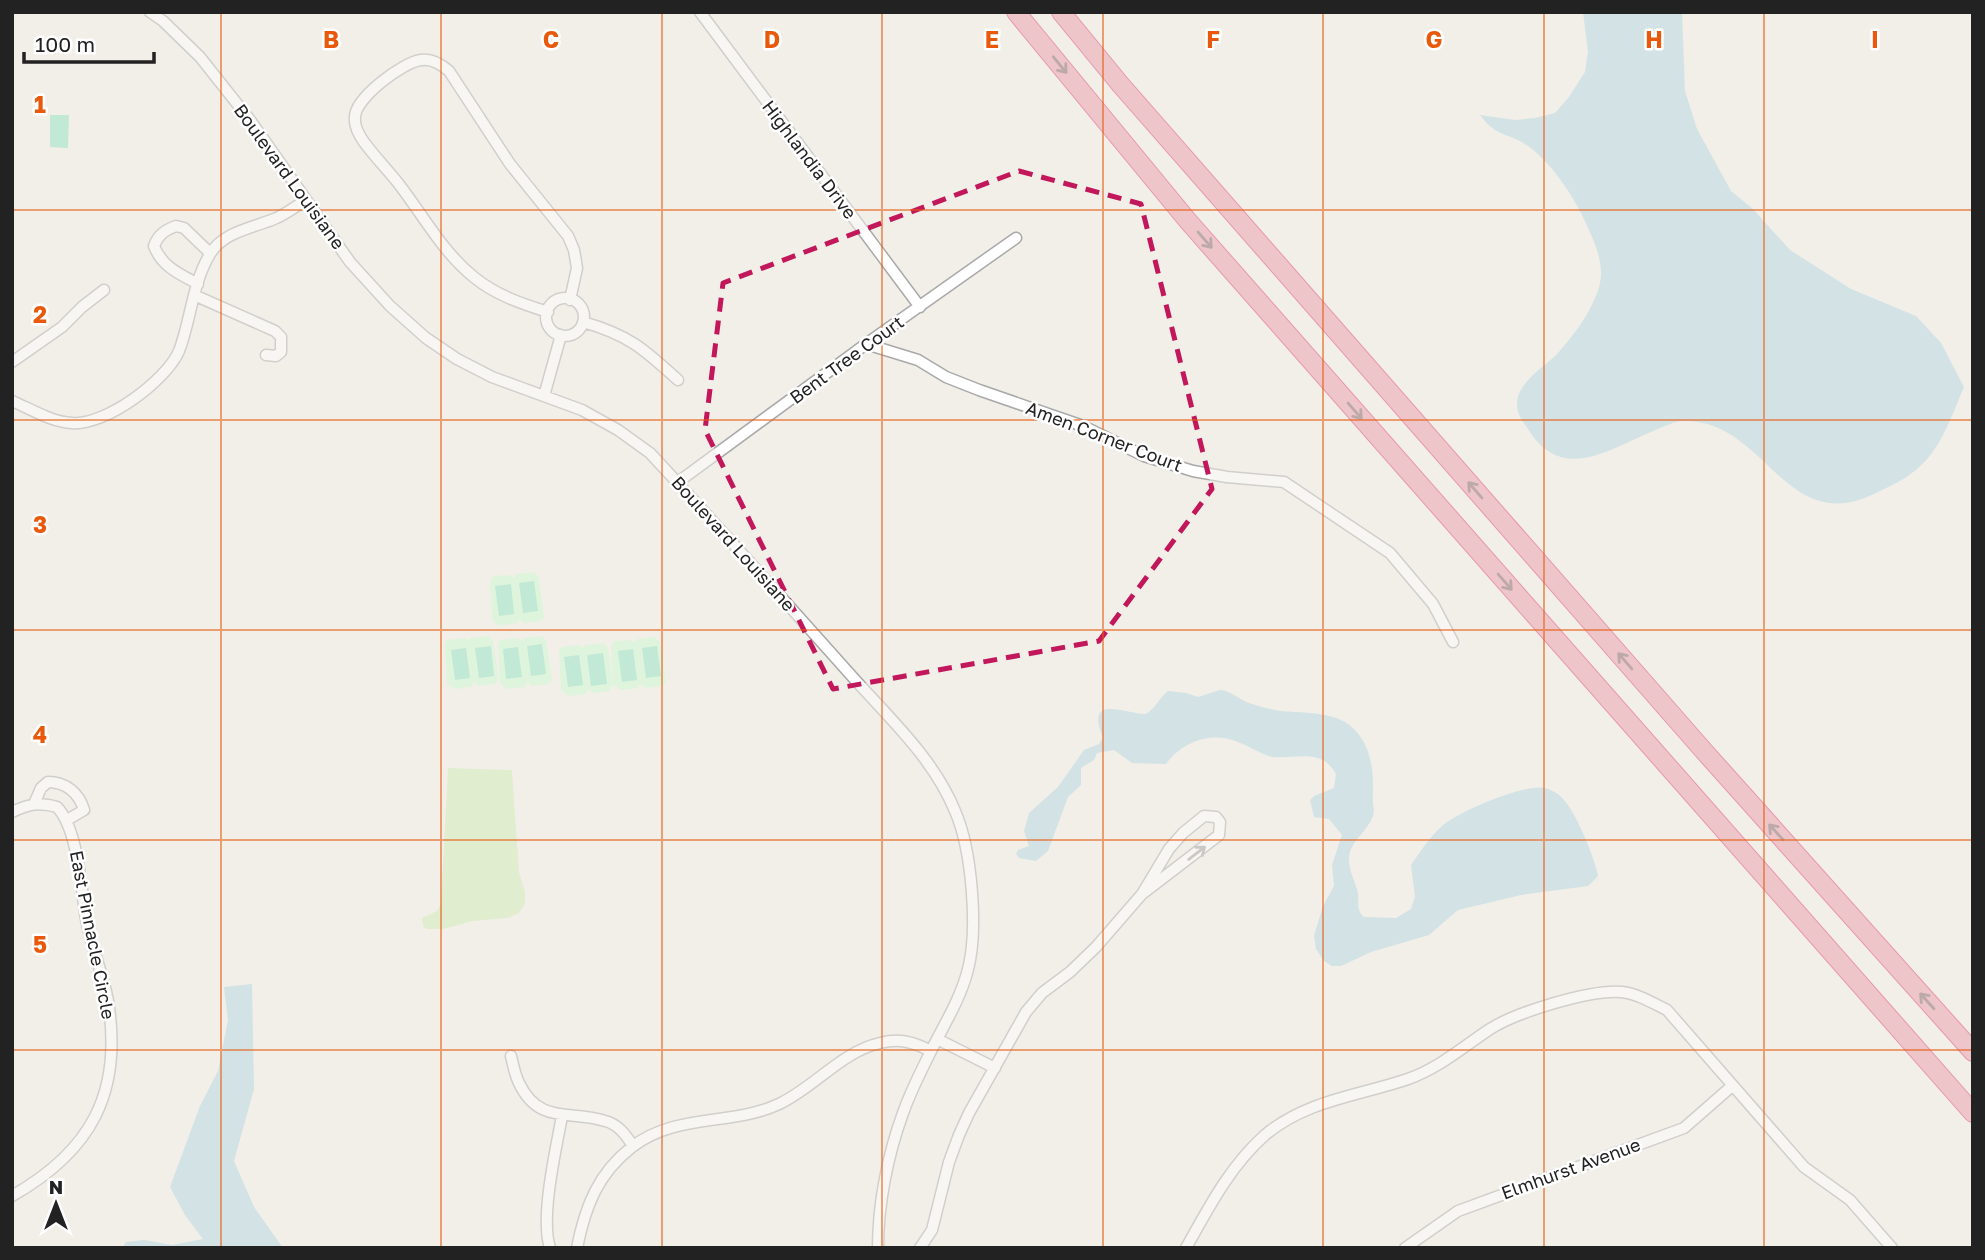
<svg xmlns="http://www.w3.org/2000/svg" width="1985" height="1260" font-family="'Golos Text',sans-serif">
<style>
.grass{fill:#cdebb0}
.park{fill:#c8facc}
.pitch{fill:#88e0be}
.water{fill:#aad3df}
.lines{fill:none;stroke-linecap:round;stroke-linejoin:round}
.minor-casing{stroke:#a9a9a9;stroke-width:13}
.highway-casing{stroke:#dc2a67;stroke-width:20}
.minor{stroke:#fff;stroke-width:10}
.highway{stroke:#e892a2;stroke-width:18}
.oneway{stroke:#7b545c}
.oneway2{stroke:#9c9c9c}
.marked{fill:none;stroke:#c2185b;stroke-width:5;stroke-dasharray:14 9;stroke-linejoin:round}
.grid{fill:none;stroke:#e8590c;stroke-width:2;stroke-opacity:0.55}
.labels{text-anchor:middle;stroke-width:5;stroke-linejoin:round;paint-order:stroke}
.street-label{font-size:18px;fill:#222;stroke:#fff}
.grid-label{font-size:23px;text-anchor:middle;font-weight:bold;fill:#e8590c;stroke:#fff;stroke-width:5;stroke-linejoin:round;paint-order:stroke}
</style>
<rect width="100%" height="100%" fill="#f2efe9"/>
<path class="grass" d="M448 768 512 770 519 872 525 893V904L519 913 508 918 473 921 443 929H427L423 926 422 918 437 911 441 903Z"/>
<path class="park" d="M534 572 539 577 544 617 540 621 524 623 519 619 517 623 499 626 492 619 490 581 493 576 510 575 514 578 516 574Z
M489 636 493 641 499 680 495 684 478 686 474 682 472 687 454 689 447 683 445 644 447 640 465 638 468 641 470 638Z
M542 636 546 641 552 680 548 684 532 686 527 682 525 687 507 689 500 683 498 644 500 640 518 638 521 641 524 638Z
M655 637 660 642 666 682 662 686 645 688 640 684 638 688 620 690 613 684 609 691 593 693 588 689 586 694 568 696 561 690 559 651 562 647 579 645 583 648 585 645 603 643 608 648 613 683 611 646 614 641 631 640 635 643 637 639Z"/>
<path class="pitch" d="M50 115H69L68 148 50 147Z
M534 581 538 611 523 613 519 583Z
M511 584 514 614 499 616 495 586Z
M542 644 546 674 531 676 527 646Z
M491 646 494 676 479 678 475 648Z
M657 646 661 676 646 678 642 648Z
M518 647 522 677 506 679 503 649Z
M466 648 470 678 455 680 451 650Z
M633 649 637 680 622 682 618 651Z
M603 653 607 684 591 686 587 655Z
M579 655 583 685 568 687 564 657Z"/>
<path class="water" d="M1583 12H1682L1685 91 1697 129 1731 191 1753 209 1790 250 1851 289 1916 316 1941 343 1964 387C1952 415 1941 449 1917 469 1906 479 1890 486 1876 493 1784 539 1767 419 1683 421 1675 421 1665 426 1658 429 1612 447 1563 486 1528 429 1525 424 1519 417 1518 411 1511 385 1544 368 1558 353 1575 334 1599 302 1601 276 1602 261 1595 243 1589 230 1577 201 1553 164 1528 146 1508 132 1497 138 1480 115L1515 120 1535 118 1555 113 1569 97 1585 72 1588 52Z
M1220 690C1232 691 1238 699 1249 703 1257 706 1266 708 1275 710 1296 714 1321 710 1343 721 1370 736 1374 767 1373 795 1372 803 1375 810 1373 816 1368 830 1353 840 1350 852 1346 866 1355 880 1358 893 1359 903 1356 910 1364 917L1396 918 1411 909 1415 897 1411 865C1420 852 1429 838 1441 827 1457 812 1523 784 1545 788 1548 789 1556 792 1559 795 1575 808 1594 856 1598 876L1588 886 1521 895 1458 910 1429 935 1371 952 1341 966H1332L1324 961 1316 949 1314 936 1323 906 1334 886 1332 865 1342 835 1329 819 1314 817 1310 800 1314 796 1334 788 1336 774C1322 748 1297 759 1273 757 1262 755 1249 746 1238 742 1212 731 1183 741 1166 764L1132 763 1114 750 1097 753 1094 760 1081 768V785L1068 797 1048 851 1036 861 1019 858 1016 854 1018 850 1029 846 1024 831 1029 813 1058 787 1084 750 1099 744 1103 738C1085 693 1123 714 1146 714 1156 708 1159 698 1168 691L1186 693 1198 697Z
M252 984 254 1089 234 1161 254 1207 283 1248H122L126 1242 144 1240 172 1245 203 1239 185 1215 170 1187 200 1106 218 1071 228 1020 224 987Z"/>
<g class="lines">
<defs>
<path id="minor" d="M150 12 163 21 200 57 250 120 350 262 390 306 426 338 457 359 492 377 582 410 618 430 650 453C717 525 783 599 849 673 887 716 933 757 955 811 972 850 979 932 967 973 959 1002 942 1028 929 1055 920 1073 910 1093 903 1113 888 1154 878 1203 878 1248
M700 12 920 307
M198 284C180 274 162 267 154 246 158 235 165 230 176 226L184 228 210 253
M194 295 275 331 281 337V352L276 356 266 355
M546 317a19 19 0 1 1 38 0a19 19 0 1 1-38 0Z
M548 312C522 304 496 295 475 278 443 253 423 215 398 183 387 169 374 156 364 142 359 135 354 125 355 117 355 98 403 62 421 60 432 58 441 64 449 71L510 164 568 236 574 250 577 268 570 300
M583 322C629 335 644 349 678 380
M866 344 918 360 946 377 979 390 1083 426 1144 456 1193 471 1227 477 1284 482 1390 553 1433 604 1453 642
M12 362 62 327 82 307 104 290
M544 396 561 335
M12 401C31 409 51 422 72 423 105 426 166 381 179 351 191 320 192 284 210 254 223 232 252 228 274 219 285 215 296 206 306 200
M678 482 866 344 1016 238
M34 804 41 788 48 782C66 782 79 793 84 810L67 820
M12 812C29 804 39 802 57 807 78 829 81 888 86 919 91 947 103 973 108 1001 123 1093 91 1151 12 1196
M937 1039 995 1068
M511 1056C513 1065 515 1075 519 1083 539 1125 570 1110 605 1121 618 1124 626 1135 633 1146
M550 1248C540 1217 556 1149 562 1116
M577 1248C585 1207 598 1173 632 1147 675 1113 732 1126 779 1104 815 1087 841 1052 880 1043 900 1038 913 1042 931 1051
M920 1248 932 1230 949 1162 959 1135 969 1113 1026 1012 1042 993 1070 972 1096 947 1142 894 1169 849 1183 833 1204 816 1216 817 1220 822 1219 835 1142 894
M1186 1248C1209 1207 1230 1166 1265 1135 1307 1100 1358 1096 1408 1079 1439 1068 1463 1047 1490 1029 1517 1012 1591 989 1622 992 1638 994 1653 1003 1667 1010L1804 1167 1850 1200 1892 1248
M1405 1248 1458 1211 1684 1128 1732 1086"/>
<path id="highway" d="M1016 12 1188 221 1973 1113
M1061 12 1120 84 1703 750 1973 1052"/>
</defs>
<use href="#minor" class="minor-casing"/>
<use href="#highway" class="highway-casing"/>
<use href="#minor" class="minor"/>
<use href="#highway" class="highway"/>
</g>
<defs><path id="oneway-shaft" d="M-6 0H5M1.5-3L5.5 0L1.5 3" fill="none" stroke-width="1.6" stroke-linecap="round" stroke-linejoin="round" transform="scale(1.75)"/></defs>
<g class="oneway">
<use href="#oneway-shaft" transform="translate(1060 65) rotate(51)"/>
<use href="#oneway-shaft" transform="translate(1205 240) rotate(49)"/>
<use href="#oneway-shaft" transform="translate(1355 411) rotate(49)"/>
<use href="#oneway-shaft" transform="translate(1475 490) rotate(-131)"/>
<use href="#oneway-shaft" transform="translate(1505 582) rotate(49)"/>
<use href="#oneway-shaft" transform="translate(1625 661) rotate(-131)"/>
<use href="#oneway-shaft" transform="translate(1776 832) rotate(-132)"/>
<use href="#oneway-shaft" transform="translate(1927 1001) rotate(-132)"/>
</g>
<use class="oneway2" href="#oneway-shaft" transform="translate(1197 853) rotate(-38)"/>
<path d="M0 0H1985V1260H0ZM1019 171 1141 204 1212 489 1099 641 833 689 705 430 723 283Z" fill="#f2efe9" fill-opacity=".55" fill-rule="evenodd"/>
<path class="marked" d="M1019 171 1141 204 1212 489 1099 641 833 689 705 430 723 283Z"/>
<path class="grid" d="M221 12V1248M441 12V1248M662 12V1248M882 12V1248M1103 12V1248M1323 12V1248M1544 12V1248M1764 12V1248M12 210H1973M12 420H1973M12 630H1973M12 840H1973M12 1050H1973"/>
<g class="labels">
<g class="street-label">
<text transform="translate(809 160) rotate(53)" y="6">Highlandia Drive</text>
<text transform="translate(289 177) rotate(54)" y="6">Boulevard Louisiane</text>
<text transform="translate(847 360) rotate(-36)" y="6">Bent Tree Court</text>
<text transform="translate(1104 437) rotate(21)" y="6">Amen Corner Court</text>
<text transform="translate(733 544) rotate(48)" y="6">Boulevard Louisiane</text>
<text transform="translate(92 935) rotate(79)" y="6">East Pinnacle Circle</text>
<text transform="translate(1571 1169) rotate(-20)" y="6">Elmhurst Avenue</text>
</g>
</g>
<g class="grid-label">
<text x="331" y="48">B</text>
<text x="551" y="48">C</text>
<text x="772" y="48">D</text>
<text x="992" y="48">E</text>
<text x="1213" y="48">F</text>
<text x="1434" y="48">G</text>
<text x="1654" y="48">H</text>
<text x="1875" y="48">I</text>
<text x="40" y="113">1</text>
<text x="40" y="323">2</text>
<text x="40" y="533">3</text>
<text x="40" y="743">4</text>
<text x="40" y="953">5</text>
</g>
<rect width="1985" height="1260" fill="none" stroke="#222222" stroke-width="28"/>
<g transform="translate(56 1204)" stroke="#ffffff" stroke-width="5" paint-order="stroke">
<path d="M0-5L12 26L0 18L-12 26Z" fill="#222222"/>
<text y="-10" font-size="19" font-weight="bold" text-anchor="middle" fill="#222222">N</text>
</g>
<path d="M24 52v10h130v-10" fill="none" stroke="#222222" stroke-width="3.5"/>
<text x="35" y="52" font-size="21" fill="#222222" stroke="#ffffff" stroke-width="5" paint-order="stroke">100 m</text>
</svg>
